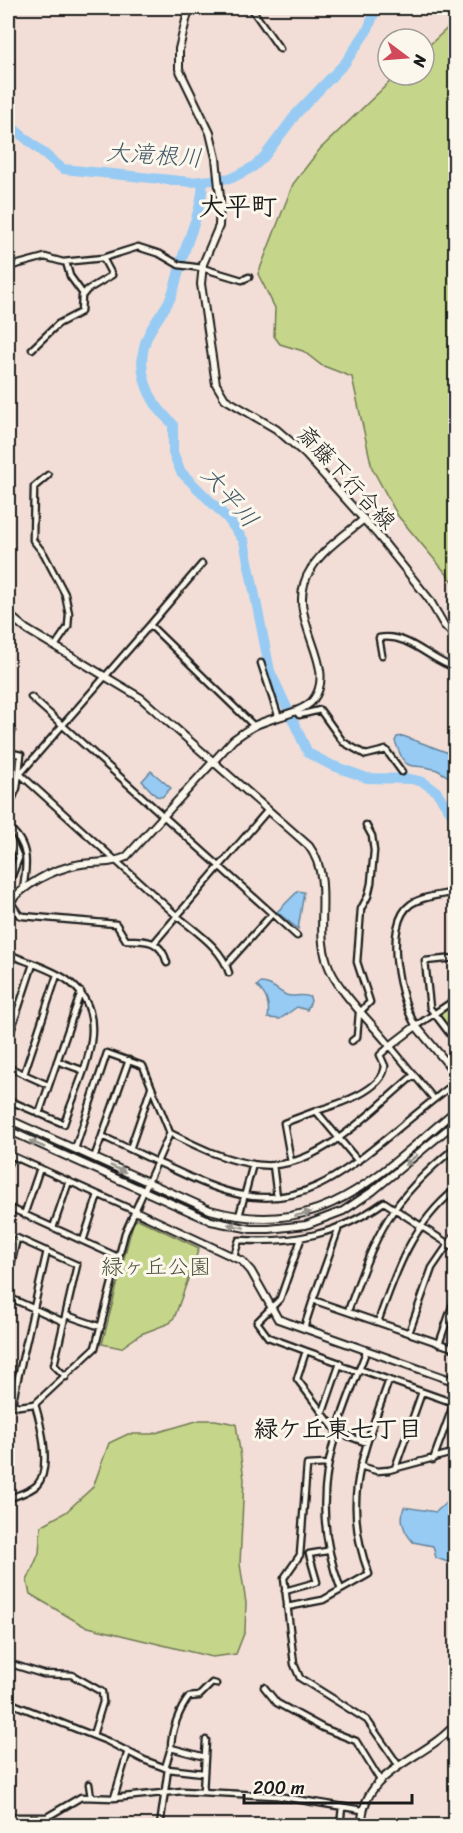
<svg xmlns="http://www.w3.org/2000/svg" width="463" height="1833" font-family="Sriracha,'Klee One',sans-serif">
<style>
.green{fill:#c5d68a;stroke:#707953;stroke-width:1.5}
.water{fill:#97cbf4;stroke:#66859e;stroke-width:1.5}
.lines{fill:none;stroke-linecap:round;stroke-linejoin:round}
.river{stroke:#97cbf4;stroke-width:10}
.street-casing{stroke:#1c1c1c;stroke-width:9}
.secondary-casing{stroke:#1c1c1c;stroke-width:10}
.street{stroke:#fbf7ec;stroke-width:4.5}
.secondary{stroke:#fbf7ec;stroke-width:6}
.oneway{fill:#97948e}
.labels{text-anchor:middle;stroke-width:6;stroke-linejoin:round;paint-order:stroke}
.street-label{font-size:22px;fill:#1c1c1c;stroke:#fbf7ec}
.park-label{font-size:22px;fill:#4f543d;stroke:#fbf7ec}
.water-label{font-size:24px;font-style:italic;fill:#475968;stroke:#fbf7ec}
.neighbourhood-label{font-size:24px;font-weight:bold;fill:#1c1c1c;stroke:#fbf7ec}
.quarter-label{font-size:26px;font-weight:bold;fill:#1c1c1c;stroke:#fbf7ec}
</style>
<rect width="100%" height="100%" fill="#f2ded6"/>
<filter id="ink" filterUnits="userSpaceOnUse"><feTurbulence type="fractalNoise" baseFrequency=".0167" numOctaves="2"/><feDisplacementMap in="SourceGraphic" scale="12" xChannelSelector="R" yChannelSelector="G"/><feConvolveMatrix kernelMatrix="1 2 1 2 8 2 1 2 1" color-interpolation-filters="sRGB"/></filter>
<g filter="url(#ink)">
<path class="green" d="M455 21V584L398 516 372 468 352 377 321 365 303 351 280 344 274 336 275 308 258 274 293 184 320 149 397 75H424V50Z
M455 1004V1028L448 1031 438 1016Z
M138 1219 199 1248 175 1316 170 1323 141 1334 121 1348 102 1344 133 1223Z
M200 1420H215L236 1424 244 1479 240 1564 246 1603 245 1631 236 1654 212 1657 84 1626 30 1594 27 1581 39 1553 41 1526 66 1512 93 1487 109 1443 128 1434H152Z"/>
<path class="water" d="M403 736 446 752C453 759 456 771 455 781 448 778 442 771 434 769 408 762 407 775 395 741L397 737Z
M151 771 171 788 162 797 156 796 142 781Z
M298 891 304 892 298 929 277 912Z
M260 983C272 983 276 990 286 995 294 998 301 993 310 997L311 1001 307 1010 297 1007 280 1019 268 1018C270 1004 267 996 257 986Z
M451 1498 455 1503V1553L448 1562 436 1558 433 1546 413 1542C404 1532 399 1521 404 1507L436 1512Z"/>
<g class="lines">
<path class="river" d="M8 124 63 169 191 182 232 178 253 167 264 157 297 113 345 63 368 29 374 14 373 8
M203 182C202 206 194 223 187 244 180 261 178 280 171 297 165 310 155 321 149 333 133 366 147 401 173 424V453L181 472 228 519 244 541 270 671 308 753 331 765 367 778 411 779 423 782 436 791 456 820"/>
<defs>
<path id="street" d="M251 8 280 49
M66 262 70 276 83 294
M8 267 45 257 63 262 103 258 138 247 160 254 179 265 202 268 242 280 249 277
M32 349 58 324 81 312 82 296 87 290 112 275 103 258
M48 475 34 487 33 540 44 554 65 594 69 614 68 627 55 646
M8 623 12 618
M150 625 202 564
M382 655 379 638C408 632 430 661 456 668
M261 663 278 715
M31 697 297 936
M296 711 299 715 320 710 343 742 366 755 386 750 402 772
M254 726 150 625 20 774 177 916 268 810
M8 744 12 731
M8 752 21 755 17 788 8 809
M8 827C30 844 27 865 23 889
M8 833 19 858 11 878
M456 892C442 895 423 896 411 904 382 924 400 1002 416 1026L456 999
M10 901 19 915 23 916 116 924 126 940C147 940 161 940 167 963
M154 943 177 916C196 932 222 948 229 973
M8 954C27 962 50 968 67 980 117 1016 79 1078 64 1124L8 1100
M456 958 425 961 430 1008 456 1042
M227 964 272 914
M8 1040 33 964
M352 1041 357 1037 359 1013 370 1002 357 962 361 909 368 896 371 883 374 851 372 836 366 825
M57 1061 82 1070
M8 1067 48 1085
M24 1074 57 975
M316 1111C336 1105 383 1091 385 1066L380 1055 390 1046 434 1099
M39 1114 81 992
M170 1133C198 1147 228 1162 260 1165 318 1171 373 1109 414 1075
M75 1149 107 1053 143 1066 170 1133 157 1162C184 1174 211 1189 242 1195 304 1207 343 1173 388 1137 411 1118 433 1100 456 1082
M130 1149 151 1088
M8 1154 135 1211
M94 1158 102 1136
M291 1162 284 1123 316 1111 358 1161
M8 1164 11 1155
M273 1165 277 1197
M8 1207 118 1257
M24 1215 40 1168
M239 1216 253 1164
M53 1228 69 1181
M338 1230 313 1300 456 1349
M301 1239 280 1299 257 1322 268 1337 306 1351 297 1379 337 1432 367 1443
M83 1241 98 1195
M234 1256 239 1240C293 1244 340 1234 384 1202L456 1249
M8 1279 17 1238 77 1265 54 1365 66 1377
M8 1297 64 1322
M348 1311C376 1234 389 1200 456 1147
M66 1315 101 1327
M378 1322C396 1271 412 1224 456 1189
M304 1328 313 1300
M409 1333 432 1268 456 1233
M439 1344 456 1295
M306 1351 340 1363 323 1412
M339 1365 358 1372
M359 1369 389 1380
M8 1403 19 1406 35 1404 95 1348 125 1233 157 1162 102 1136 129 1060
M12 1404 47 1251
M327 1464 307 1465 300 1555 284 1578 294 1664 300 1678 367 1720 399 1766
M360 1466 377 1471 389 1470 456 1452
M395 1468 422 1392
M8 1499C17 1495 30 1492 37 1485 52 1469 41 1424 35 1404
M309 1554 327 1551
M341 1590C306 1498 332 1439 366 1352
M285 1591 317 1582 309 1554
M287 1607 323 1600 369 1574C340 1498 364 1452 389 1380L454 1403 433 1460
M8 1663 43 1674 72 1675 102 1692 103 1702 93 1735
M264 1687 277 1703 323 1728 356 1741 380 1780
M8 1702 107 1741 144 1760 168 1769 160 1826
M171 1748C171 1731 179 1710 189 1697L199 1696 212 1683 216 1684
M165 1768 171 1748 205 1757
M168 1769 203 1773
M89 1784 91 1797
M203 1792 206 1740
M114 1798 128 1751
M8 1817H47L81 1797 114 1798 182 1791 277 1796 362 1810
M340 1826 342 1807"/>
<path id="secondary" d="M189 8 179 49V69L210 133 216 158 220 197 219 226 203 264 201 284 216 384 225 399 276 429 305 454 377 534 429 599 444 625 456 637
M8 614 26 629 141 698 309 846C334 881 314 923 327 962 336 990 372 1023 390 1046L416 1026 456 1074
M8 904C24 885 51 870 76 865 93 861 109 865 126 857L233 740C240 735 248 729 256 725 272 717 303 713 313 700 341 664 280 616 311 569 323 549 346 534 364 519
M8 1119 210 1210C322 1241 377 1176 456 1110
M8 1130 211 1221 251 1229H269L306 1225 343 1211 373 1191 456 1122
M135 1211 242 1261 251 1271 278 1319 456 1382
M362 1826C360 1769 427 1760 456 1723"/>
</defs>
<use href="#street" class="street-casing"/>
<use href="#secondary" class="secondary-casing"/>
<use href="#street" class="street"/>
<use href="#secondary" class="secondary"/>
</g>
<defs><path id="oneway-solid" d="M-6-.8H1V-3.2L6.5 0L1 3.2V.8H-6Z" transform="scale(1.5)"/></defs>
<g class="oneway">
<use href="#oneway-solid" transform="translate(37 1144) rotate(-156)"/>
<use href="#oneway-solid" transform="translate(411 1160) rotate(140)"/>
<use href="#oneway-solid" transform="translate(118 1169) rotate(25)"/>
<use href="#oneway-solid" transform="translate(303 1214) rotate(-14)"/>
<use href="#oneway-solid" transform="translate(236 1226) rotate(-168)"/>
</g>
</g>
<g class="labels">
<g class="street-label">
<text transform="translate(347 477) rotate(47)" y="8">斎藤下行合線</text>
</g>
<g class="park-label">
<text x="156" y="1274">緑ヶ丘公園</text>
</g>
<g class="water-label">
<text transform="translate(154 155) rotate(4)" y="8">大滝根川</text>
<text transform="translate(230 497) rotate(49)" y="8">大平川</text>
</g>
<g class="neighbourhood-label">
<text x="338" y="1437">緑ケ丘東七丁目</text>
</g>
<g class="quarter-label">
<text x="238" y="215">大平町</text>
</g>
</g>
<rect width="463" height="1833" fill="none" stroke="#fbf7ec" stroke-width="30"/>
<rect x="15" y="15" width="433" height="1803" fill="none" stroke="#1c1c1c" stroke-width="2" filter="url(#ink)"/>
<g transform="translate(406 57) rotate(106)"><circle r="28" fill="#fbf7ec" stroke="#a29f99" stroke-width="1.5"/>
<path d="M0-4.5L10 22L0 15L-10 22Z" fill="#d1495b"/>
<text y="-9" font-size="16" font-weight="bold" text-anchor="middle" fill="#1c1c1c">N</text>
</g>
<path d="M244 1794v9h168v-9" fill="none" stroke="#1c1c1c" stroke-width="3"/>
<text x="253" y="1794" font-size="18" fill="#1c1c1c" stroke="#fbf7ec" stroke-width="4.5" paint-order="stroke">200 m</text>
</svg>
